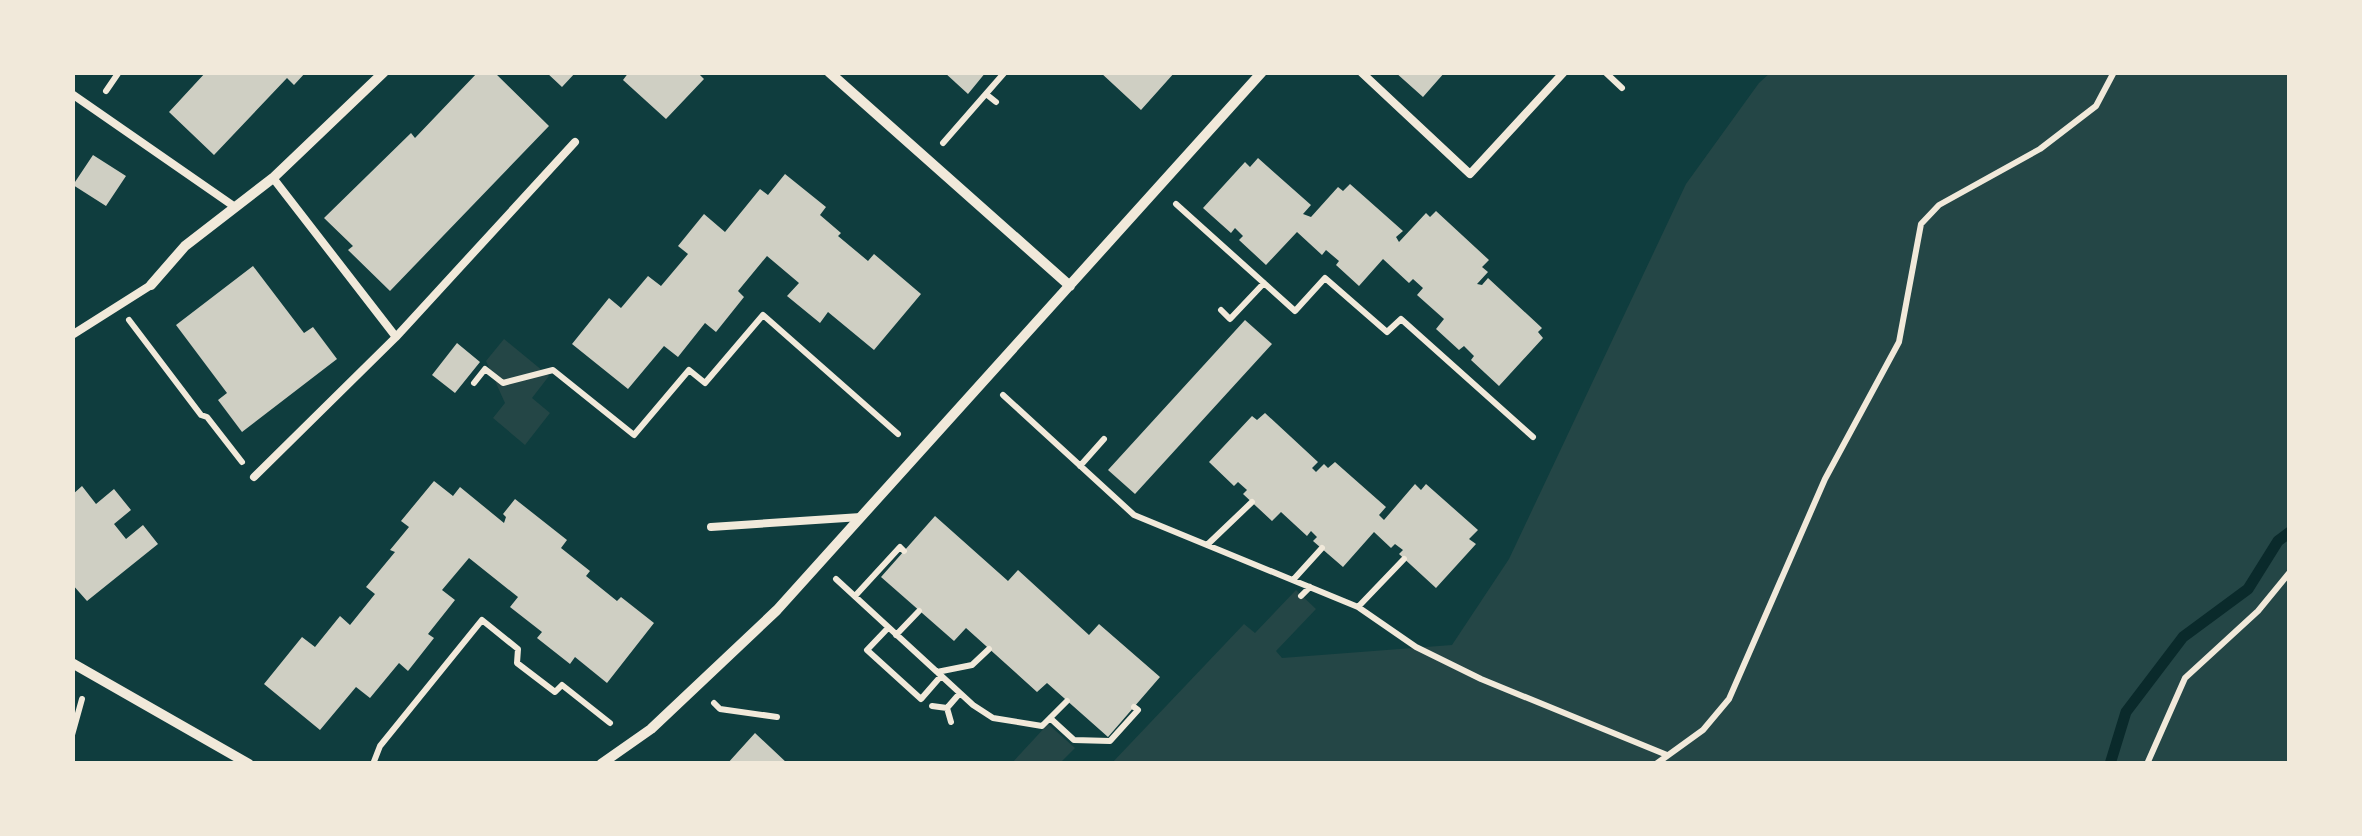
<svg xmlns="http://www.w3.org/2000/svg" width="2362" height="836" font-family="Karla,sans-serif">
<style>
.green{fill:#244646}
.lines{fill:none;stroke-linecap:round;stroke-linejoin:round}
.stream{stroke:#0a2a2b;stroke-width:11}
.building{fill:#cfcfc3}
.path{stroke:#f1e9da;stroke-width:6}
.service{stroke:#f1e9da;stroke-width:8}
.minor{stroke:#f1e9da;stroke-width:10}
</style>
<rect width="100%" height="100%" fill="#0f3d3e"/>
<path class="green" d="M1770 73H2289V763L1111 764 1244 624 1255 633 1296 590 1316 609 1276 651 1282 658 1452 645 1509 559 1686 184 1759 83Z
M504 339 549 376 532 398 550 413 525 445 493 418 505 403 486 361Z
M1048 724 1075 748 1060 763 1011 764Z"/>
<g class="lines">
<path class="stream" d="M2110 764 2126 712 2183 637 2248 589 2278 541 2290 532"/>
</g>
<path class="building" d="M206 72H306L294 85 287 78 214 155 169 112Z
M478 72H494L549 126 390 291 348 250 353 246 324 218 411 133 415 138Z
M546 72H576L562 87Z
M629 72H697L704 79 666 119 623 80Z
M944 72H986L968 94Z
M1100 72H1175L1141 110Z
M1395 72H1445L1423 97Z
M93 155 126 176 106 206 73 185Z
M1258 158 1311 205 1303 214 1311 217 1338 187 1343 191 1350 184 1403 231 1396 237 1399 242 1426 213 1430 217 1436 211 1489 260 1482 267 1488 272 1477 284 1482 285 1488 278 1542 328 1538 332 1543 338 1499 386 1471 360 1474 356 1464 346 1459 350 1436 329 1444 319 1417 295 1423 288 1413 279 1409 283 1383 259 1359 286 1336 265 1339 261 1326 250 1322 255 1297 232 1266 265 1239 240 1243 236 1235 228 1231 233 1203 208 1245 162 1250 167Z
M785 174 826 207 820 215 841 233 838 236 868 261 874 254 921 294 874 350 828 312 820 323 787 296 799 283 767 256 738 291 744 297 716 332 705 323 678 357 664 346 628 389 572 344 609 298 621 308 648 276 661 286 688 254 678 246 704 214 725 232 760 189 768 195Z
M253 266 304 333 313 327 337 359 242 432 218 400 227 393 176 325Z
M1245 320 1272 344 1135 494 1108 470Z
M457 343 480 362 455 393 432 375Z
M1265 413 1318 462 1312 468 1316 472 1324 464 1328 468 1335 462 1386 507 1379 515 1384 520 1415 484 1421 490 1426 484 1478 530 1469 539 1476 544 1436 588 1399 554 1403 550 1395 544 1391 548 1374 532 1343 567 1313 541 1317 537 1311 531 1307 536 1281 512 1272 521 1243 494 1247 490 1238 482 1234 486 1209 462 1252 416 1257 420Z
M434 481 453 496 460 487 504 523 506 517 503 514 515 499 567 540 561 548 590 571 586 576 617 601 621 597 654 623 607 683 575 657 570 664 537 638 542 632 510 607 518 597 469 558 442 590 455 600 428 634 434 638 408 671 399 663 370 698 356 687 320 730 264 684 302 637 315 647 340 616 350 625 375 594 366 587 395 552 390 550 409 527 401 521Z
M82 486 96 504 114 489 131 510 114 524 126 539 143 525 158 544 87 601 72 584V495Z
M935 516 1008 581 1018 570 1089 635 1099 624 1160 677 1108 737 1047 683 1037 692 966 628 954 641 881 577Z
M755 733 788 764H727Z"/>
<g class="lines">
<path class="path" d="M1605 72 1622 88
M106 91 119 72
M986 94 996 102
M943 143 1005 72
M1176 204 1295 311 1325 278 1387 332 1401 319 1533 437
M1221 310 1230 319 1264 283
M129 320 201 415 207 417 242 462
M474 383 485 369 503 383 553 370 634 435 689 370 705 383 763 315 898 434
M1003 395 1134 515 1358 607 1416 647 1481 679 1667 755
M1080 466 1104 439
M1207 545 1252 502
M836 579 973 705 993 718 1042 726 1067 701
M1293 580 1322 548
M855 596 900 547 904 551
M1301 596 1310 587
M1358 607 1404 559
M888 628 867 650 921 699 941 676
M896 635 919 611
M937 672 972 665 989 649
M714 703 720 709 777 717
M932 706 947 708 951 722
M947 708 960 693
M1050 718 1074 740 1110 741 1138 710 1134 707
M72 735 82 699
M373 764 380 746 482 620 518 649 517 663 555 692 562 685 610 723
M1656 764 1703 730 1729 699 1825 479 1899 342 1921 224 1939 205 2040 149 2096 106 2114 72
M2147 764 2185 678 2258 611 2290 572"/>
<path class="service" d="M1361 72 1470 174 1564 72
M72 94 235 207
M273 178 396 337 575 142
M72 335 151 285
M254 477 396 337
M711 527 861 517"/>
<path class="minor" d="M829 72 1070 286
M151 285 185 246 273 178 384 72
M72 663 249 764
M601 764 651 729 777 610 1262 72"/>
</g>
<rect width="2362" height="836" fill="none" stroke="#f1e9da" stroke-width="150"/>
</svg>
